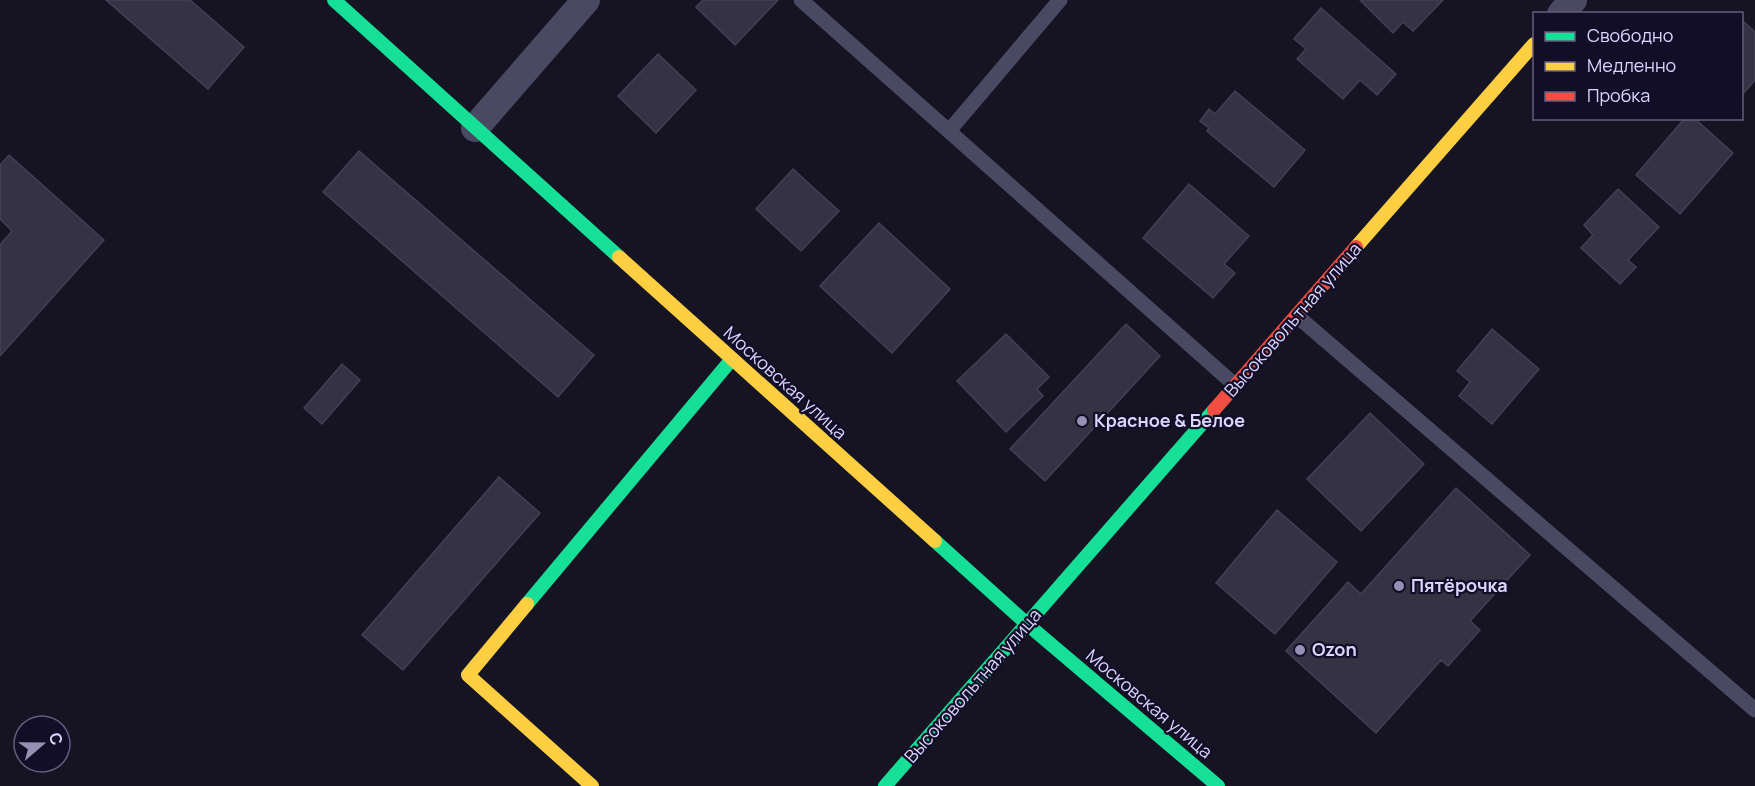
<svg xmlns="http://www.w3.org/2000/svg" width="1755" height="786" font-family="Manrope,sans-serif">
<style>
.building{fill:#353244;stroke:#433f56;stroke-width:1.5}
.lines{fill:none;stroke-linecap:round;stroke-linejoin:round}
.lane{stroke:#4a4963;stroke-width:15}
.street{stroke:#4a4963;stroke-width:28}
.fast{stroke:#16e098;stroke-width:14}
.slow{stroke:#ffcf43;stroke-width:14}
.jam{stroke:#f24e42;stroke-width:14}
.poi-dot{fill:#9691b2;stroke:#130e28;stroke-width:2}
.labels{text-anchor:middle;stroke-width:4.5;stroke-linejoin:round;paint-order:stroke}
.street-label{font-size:18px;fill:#dbd5ff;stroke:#130e28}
.poi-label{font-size:18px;font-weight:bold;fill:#dbd5ff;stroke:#130e28;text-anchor:start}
</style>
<rect width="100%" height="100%" fill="#161422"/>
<path class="building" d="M106 0H190L244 47 208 89Z
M703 0H778L735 45 696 7Z
M1360 0H1443L1413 31 1403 22 1393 33Z
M1321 8 1396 74 1377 95 1360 80 1343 99 1297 59 1306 49 1294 39Z
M1742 20 1755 32V80L1742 95Z
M658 54 696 90 656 133 618 96Z
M1235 91 1305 150 1274 187 1207 131 1209 128 1200 121 1209 109 1215 114Z
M1685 118H1694L1733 153 1680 214 1636 175Z
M359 151 594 355 558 397 323 192Z
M9 155 104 240 0 356V245L12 231 0 219V165Z
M793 169 839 211 801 251 756 209Z
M1189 184 1249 236 1224 264 1235 273 1213 298 1143 238Z
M1618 189 1659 227 1628 260 1636 267 1620 284 1581 248 1593 235 1584 225Z
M879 223 950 289 892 353 820 286Z
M1126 324 1160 356 1045 481 1010 449Z
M1492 329 1539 369 1492 424 1459 396 1470 382 1457 371Z
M1006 334 1049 377 1037 389 1043 396 1006 432 957 381Z
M342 364 360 380 322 424 304 408Z
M1370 413 1424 464 1361 531 1307 479Z
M499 477 540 513 403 670 362 635Z
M1456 488 1530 555 1470 621 1480 630 1448 666 1441 660 1376 733 1286 651 1348 582 1361 594Z
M1277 510 1337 562 1275 634 1216 583Z"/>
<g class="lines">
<path class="lane" d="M801 0 1236 386
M949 131 1060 0
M1297 316 1755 710"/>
<path class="street" d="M1561 14 1573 0
M475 128 586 0"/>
<path class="fast" d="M334 0 619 257
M935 541 1027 624 1218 786
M527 604 732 359
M885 786 1214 410"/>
<path class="slow" d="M1356 247 1534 44
M619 257 935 541
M527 604 468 675 592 786"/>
<path class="jam" d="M1214 410 1356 247"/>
</g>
<g class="poi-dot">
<circle cx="1082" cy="421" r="6"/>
<circle cx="1399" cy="586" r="6"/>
<circle cx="1300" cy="650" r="6"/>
</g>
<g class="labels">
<g class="street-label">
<text transform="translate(1293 320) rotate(-49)" y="6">Высоковольтная улица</text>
<text transform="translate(785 383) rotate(42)" y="6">Московская улица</text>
<text transform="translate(973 686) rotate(-49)" y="6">Высоковольтная улица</text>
<text transform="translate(1149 704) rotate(40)" y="6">Московская улица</text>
</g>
<g class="poi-label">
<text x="1094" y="427">Красное &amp; Белое</text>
<text x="1411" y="592">Пятёрочка</text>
<text x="1312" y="656">Ozon</text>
</g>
</g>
<rect x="1533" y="12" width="210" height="108" fill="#130e28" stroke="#635e7e" stroke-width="1.5"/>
<rect x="1545" y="32" width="30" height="9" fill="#16e098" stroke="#635e7e" stroke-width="1.5"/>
<text x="1587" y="42" font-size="18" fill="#dbd5ff">Свободно</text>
<rect x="1545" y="62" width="30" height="9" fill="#ffcf43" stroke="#635e7e" stroke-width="1.5"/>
<text x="1587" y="72" font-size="18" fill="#dbd5ff">Медленно</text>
<rect x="1545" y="92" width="30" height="9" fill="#f24e42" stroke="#635e7e" stroke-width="1.5"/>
<text x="1587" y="102" font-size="18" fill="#dbd5ff">Пробка</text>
<g transform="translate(42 744) rotate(70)"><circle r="28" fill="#130e28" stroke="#635e7e" stroke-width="1.5"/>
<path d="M0-4.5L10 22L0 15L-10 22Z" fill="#9691b2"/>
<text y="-9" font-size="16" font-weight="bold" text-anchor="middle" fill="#dbd5ff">С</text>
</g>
</svg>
